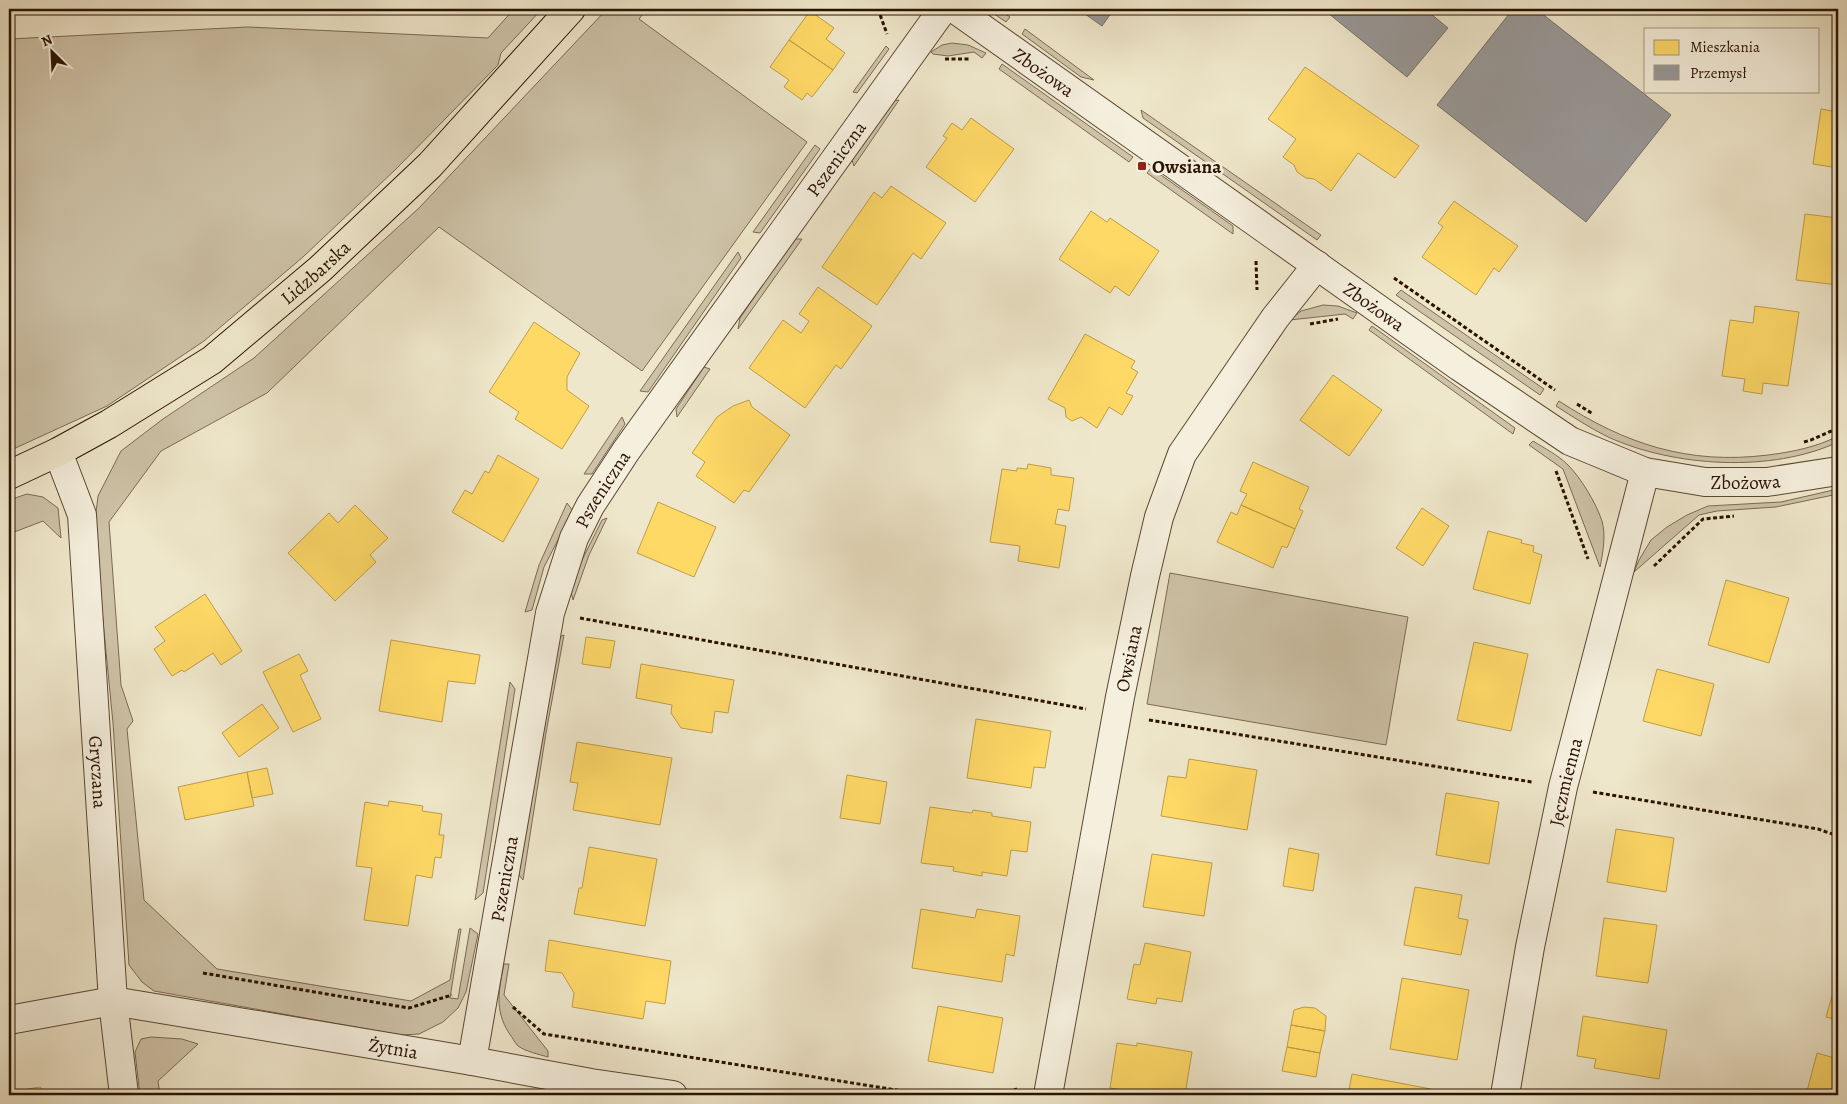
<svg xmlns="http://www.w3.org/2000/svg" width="1847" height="1104" font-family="Alegreya,serif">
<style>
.green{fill:#cec3a8;stroke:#7c6a54}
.homes{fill:#ffd966;stroke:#bf9d47}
.industry{fill:#999;stroke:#78706b}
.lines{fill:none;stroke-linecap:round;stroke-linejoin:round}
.minor-casing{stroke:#5b4733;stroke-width:30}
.major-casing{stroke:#2a1200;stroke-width:30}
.path{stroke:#2a1200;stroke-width:3;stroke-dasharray:4 2.5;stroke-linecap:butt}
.minor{stroke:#f5efdd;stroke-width:28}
.major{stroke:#efe7cb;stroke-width:28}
.poi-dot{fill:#8f2418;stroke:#f5efdd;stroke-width:2}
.labels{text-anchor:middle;stroke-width:5;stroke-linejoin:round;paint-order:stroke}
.street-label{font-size:19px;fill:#2a1200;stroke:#f5efdd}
.poi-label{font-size:19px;font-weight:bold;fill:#2a1200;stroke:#f5efdd;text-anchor:start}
</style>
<rect width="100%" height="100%" fill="#efe7cb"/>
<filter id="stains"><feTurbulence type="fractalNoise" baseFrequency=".004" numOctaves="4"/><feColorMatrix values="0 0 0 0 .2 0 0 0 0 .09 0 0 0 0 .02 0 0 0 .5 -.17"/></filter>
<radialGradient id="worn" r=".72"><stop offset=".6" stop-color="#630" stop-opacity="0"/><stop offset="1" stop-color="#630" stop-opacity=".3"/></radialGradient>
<path class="green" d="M514 9H542L501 53 498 65 396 169 303 257 204 341 107 406 9 451V39L248 27 488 38Z
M607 9H647L639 19 807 142 642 371 439 227 267 393 161 451 109 522 121 685 133 721 127 729 144 900 217 969 411 1001 450 980 459 929H461L450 998 458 999 470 928 478 934 466 992 458 1008 443 1022 419 1034 401 1035 154 991 142 982 129 965 113 723 94 529 98 496 121 451 163 419 254 358 419 208Z
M987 9H998L1010 17 1006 22Z
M1025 29 1094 80 1081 77 1022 34Z
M952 43 968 45 986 53 982 58 974 52 948 56 933 54 931 52 942 45Z
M886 46 889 49 857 93 853 92Z
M1002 64 1133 157 1129 162 999 69Z
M899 100 854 166 852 160 892 101Z
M1141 110 1321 235 1317 240 1143 118Z
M815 145 820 149 760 233 753 232Z
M1151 168 1233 226V234L1147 173Z
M794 239H802L738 329 740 318Z
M738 252 741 258 648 392 640 391Z
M1401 290 1544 389 1540 395 1396 295Z
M1323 305 1338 306 1357 313 1353 319 1345 314 1290 320 1301 311Z
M1372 326 1515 428 1513 434 1369 330Z
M704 367 710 369 677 417 676 409Z
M1559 401C1625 444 1688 465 1768 455 1792 452 1817 447 1838 436V442C1772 473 1674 467 1608 437 1590 428 1573 417 1556 406Z
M622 417 625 424 592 474H584Z
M1533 441C1544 448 1558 455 1568 465 1581 478 1596 503 1602 521 1606 535 1603 553 1600 567L1563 469 1529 445Z
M1838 489V494L1776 507 1717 511 1699 515 1634 572 1639 560 1651 540 1667 527 1687 515 1708 506 1781 502Z
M27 494 43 497 58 508 61 538 43 521 9 534V500Z
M567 503 573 511 544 567 532 610 525 612 539 565Z
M607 518 589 555 573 600 571 592 580 564 602 520Z
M1170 573 1408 617 1386 745 1147 704Z
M564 635 546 733 523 880 518 874 557 638Z
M510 682 515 689 483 893 475 900Z
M504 964H509L504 995 548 1051V1057C538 1054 527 1052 518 1046 515 1043 512 1037 509 1033 494 1010 499 989 504 964Z
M151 1037 182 1039 198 1044 158 1081 160 1095H140L135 1052 141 1039Z"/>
<path class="homes" d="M810 11 834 28 826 39 845 53 833 70 789 40Z
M789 40 833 70 812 97 807 93 802 100 784 87 789 80 770 67Z
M1305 67 1419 146 1395 178 1358 153 1331 191 1314 179 1306 178 1297 172 1294 165 1283 157 1296 139 1268 119Z
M1821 109 1838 112V168L1813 164Z
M971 118 1014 149 975 202 926 167 947 138 943 136 952 123 962 130Z
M891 186 946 223 921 259 913 253 877 305 822 267 874 192 882 198Z
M1454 201 1518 246 1499 272 1494 268 1476 295 1422 257 1443 227 1438 223Z
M1091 211 1107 222 1110 218 1159 251 1129 296 1115 286 1110 293 1059 259Z
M1805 214 1838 218V285L1796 280Z
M818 287 872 326 841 369 836 365 805 408 749 368 783 320 801 333 809 321 799 314Z
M1755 306 1799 312 1788 386 1763 383 1762 394 1743 391 1745 379 1722 376 1730 320 1753 323Z
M534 322 580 353 567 377V390L589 406 562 449 515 419 519 412 489 392Z
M1085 334 1135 361 1131 368 1138 372 1126 393 1133 396 1122 415 1109 407 1097 428 1081 417 1072 421 1066 417 1065 408 1048 399Z
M1333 375 1382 410 1349 456 1300 420Z
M749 400 752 407 790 435 749 492 744 490 734 503 696 476 705 462 692 453 717 417 733 406Z
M498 455 539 479 503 542 452 512 465 490 472 494 485 471 489 473Z
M1253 462 1309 487 1299 509 1303 511 1295 529 1241 505 1247 494 1240 491Z
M1028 464 1051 468V475L1074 478 1069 511 1058 509 1055 524 1066 526 1059 568 1018 561 1020 546 990 542 1002 469 1017 471V468L1027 469Z
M658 502 716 527 694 577 637 553Z
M355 505 388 538 370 555 376 562 335 601 288 553 329 513 338 523Z
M1241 505 1295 529 1287 548 1282 546 1273 568 1217 542 1231 512 1237 515Z
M1422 508 1449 526 1423 566 1396 548Z
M1488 531 1522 540 1521 543 1534 546 1533 552 1542 555 1530 604 1473 589Z
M1726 580 1789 598 1769 663 1708 645Z
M205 594 242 651 221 665 213 653 184 672 182 670 172 676 154 649 165 641 155 627Z
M586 637 615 641 610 668 582 664Z
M391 640 480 655 475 684 448 681 442 722 379 711Z
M1474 642 1528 654 1511 731 1457 720Z
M299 654 308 671 300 675 321 719 293 732 263 672Z
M641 664 734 680 728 713 715 711 712 733 681 728 671 713 672 705 636 698Z
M1657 669 1714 684 1701 736 1643 721Z
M262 704 279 728 239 757 222 733Z
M976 719 1051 731 1045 768 1034 767 1031 788 967 778Z
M577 742 672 758 660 825 573 810 578 783 570 782Z
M1189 759 1257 770 1247 830 1161 816 1168 776 1186 778Z
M267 768 273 794 252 798 247 772Z
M247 772 254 806 185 820 178 787Z
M847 775 887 782 880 824 840 818Z
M1446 793 1499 802 1489 864 1436 855Z
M389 801 423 806 422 811 442 814 439 835H444L441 858 435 857 432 878 416 875 408 926 364 920 372 868 356 866 365 802 388 806Z
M930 807 972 813 973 810 992 813V816L1031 822 1027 852 1011 850 1007 876 982 872V876L953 871 954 867 921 863Z
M1616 829 1674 838 1666 892 1607 882Z
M589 847 657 859 645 926 574 914 579 888H582Z
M1289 848 1319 854 1313 891 1283 886Z
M1152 854 1212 863 1204 916 1143 907Z
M1415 887 1462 895 1458 918 1468 920 1461 955 1404 945Z
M921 909 975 918 977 909 1020 916 1014 956 1006 954 1002 982 912 968Z
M1604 918 1657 925 1648 983 1596 976Z
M549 940 671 961 665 1004 646 1001 643 1019 572 1007 574 993 562 973 545 971Z
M1145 943 1191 952 1182 1002 1157 998 1156 1004 1127 999 1134 964 1140 965Z
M1838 975V1020L1826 1017Z
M1402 978 1469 990 1457 1060 1390 1049Z
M938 1006 1003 1018 993 1073 928 1061Z
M1304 1007 1315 1008 1326 1016 1325 1031 1291 1025 1294 1010Z
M1583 1016 1667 1030 1659 1079 1594 1068 1596 1059 1577 1056Z
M1291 1025 1325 1031 1320 1053 1287 1047Z
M1117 1043 1137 1046V1043L1192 1052 1185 1095H1128L1129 1091 1110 1088Z
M1287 1047 1320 1053 1316 1077 1282 1071Z
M1817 1053 1838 1059V1095H1806Z
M1352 1074 1431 1089 1430 1095H1348Z
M40 1087 49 1095H9L26 1092 28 1089Z"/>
<path class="industry" d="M1078 9H1114L1102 26Z
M1323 9H1425L1448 28 1407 77Z
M1513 9H1536L1671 115 1586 222 1437 105Z"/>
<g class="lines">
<defs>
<g id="minor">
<path id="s1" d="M955 9 1460 367 1570 441 1645 472 1705 482H1767L1838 471"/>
<path id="s2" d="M58 452 82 515 113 1001 124 1095"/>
<path id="s3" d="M9 1020 113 1001 472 1061 591 1083 673 1095"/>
<path id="s4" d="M472 1061 550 613 574 538 590 506 626 451 943 9"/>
<path id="s5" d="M1048 1095 1120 697 1145 576 1159 517 1182 454 1275 318 1317 265"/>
<path id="s6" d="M1505 1095 1530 947 1563 787 1645 472"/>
</g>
<g id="major">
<path id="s7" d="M9 475 58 452 109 424 212 360 320 269 430 165 571 9"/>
</g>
</defs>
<use href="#minor" class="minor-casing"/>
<use href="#major" class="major-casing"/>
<path class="path" d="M878 9 887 34
M945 59H969
M1256 261 1257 290
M1394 278 1555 390
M1310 324 1338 319
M1577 404 1593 414
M1804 442 1811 440 1838 428
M1556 471 1588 559
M1654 566 1703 519 1734 516
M580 618 1086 709
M1149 720 1532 782
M1593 792 1818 829 1838 836
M203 973 409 1008 452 995
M513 1007 544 1034 928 1095
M1002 1095 1017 1089"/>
<use href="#minor" class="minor"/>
<use href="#major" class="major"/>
</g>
<rect class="poi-dot" x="1137" y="161" width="10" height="10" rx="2.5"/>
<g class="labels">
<g class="street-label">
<text dy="7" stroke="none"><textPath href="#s1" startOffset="109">Zbożowa</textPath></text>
<text dy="7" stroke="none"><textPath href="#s4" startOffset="995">Pszeniczna</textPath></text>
<text dy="7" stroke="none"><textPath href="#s7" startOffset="369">Lidzbarska</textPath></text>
<text dy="7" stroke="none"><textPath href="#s1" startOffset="514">Zbożowa</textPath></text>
<text dy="7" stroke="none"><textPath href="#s1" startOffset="934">Zbożowa</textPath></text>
<text dy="7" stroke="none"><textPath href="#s4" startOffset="590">Pszeniczna</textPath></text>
<text dy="7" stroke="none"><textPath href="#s5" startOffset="444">Owsiana</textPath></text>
<text dy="7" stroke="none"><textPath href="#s2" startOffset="325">Gryczana</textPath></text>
<text dy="7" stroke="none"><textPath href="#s6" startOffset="319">Jęczmienna</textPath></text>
<text dy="7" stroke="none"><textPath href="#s4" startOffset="185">Pszeniczna</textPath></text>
<text dy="7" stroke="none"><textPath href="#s3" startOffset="390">Żytnia</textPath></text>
</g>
<g class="poi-label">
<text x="1152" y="173">Owsiana</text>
</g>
</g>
<rect width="1847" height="1104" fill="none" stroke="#efe7cb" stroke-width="30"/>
<rect x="10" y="10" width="1827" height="1084" fill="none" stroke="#2a1200" stroke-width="2.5"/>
<rect x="15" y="15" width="1817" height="1074" fill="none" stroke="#2a1200"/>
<rect x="1644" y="28" width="175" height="65" fill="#f5efdd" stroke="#a49785"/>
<rect x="1654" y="40" width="25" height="15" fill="#ffd966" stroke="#a49785"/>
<text x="1690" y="52" font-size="15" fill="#2a1200">Mieszkania</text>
<rect x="1654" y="65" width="25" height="15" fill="#999999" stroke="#a49785"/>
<text x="1690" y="78" font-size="15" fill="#2a1200">Przemysł</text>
<g transform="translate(52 52) rotate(336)" stroke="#f5efdd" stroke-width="4" paint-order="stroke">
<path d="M0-4L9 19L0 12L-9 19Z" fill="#2a1200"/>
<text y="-8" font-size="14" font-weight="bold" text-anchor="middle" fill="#2a1200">N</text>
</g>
<rect width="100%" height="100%" filter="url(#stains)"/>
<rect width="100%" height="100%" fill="url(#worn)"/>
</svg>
